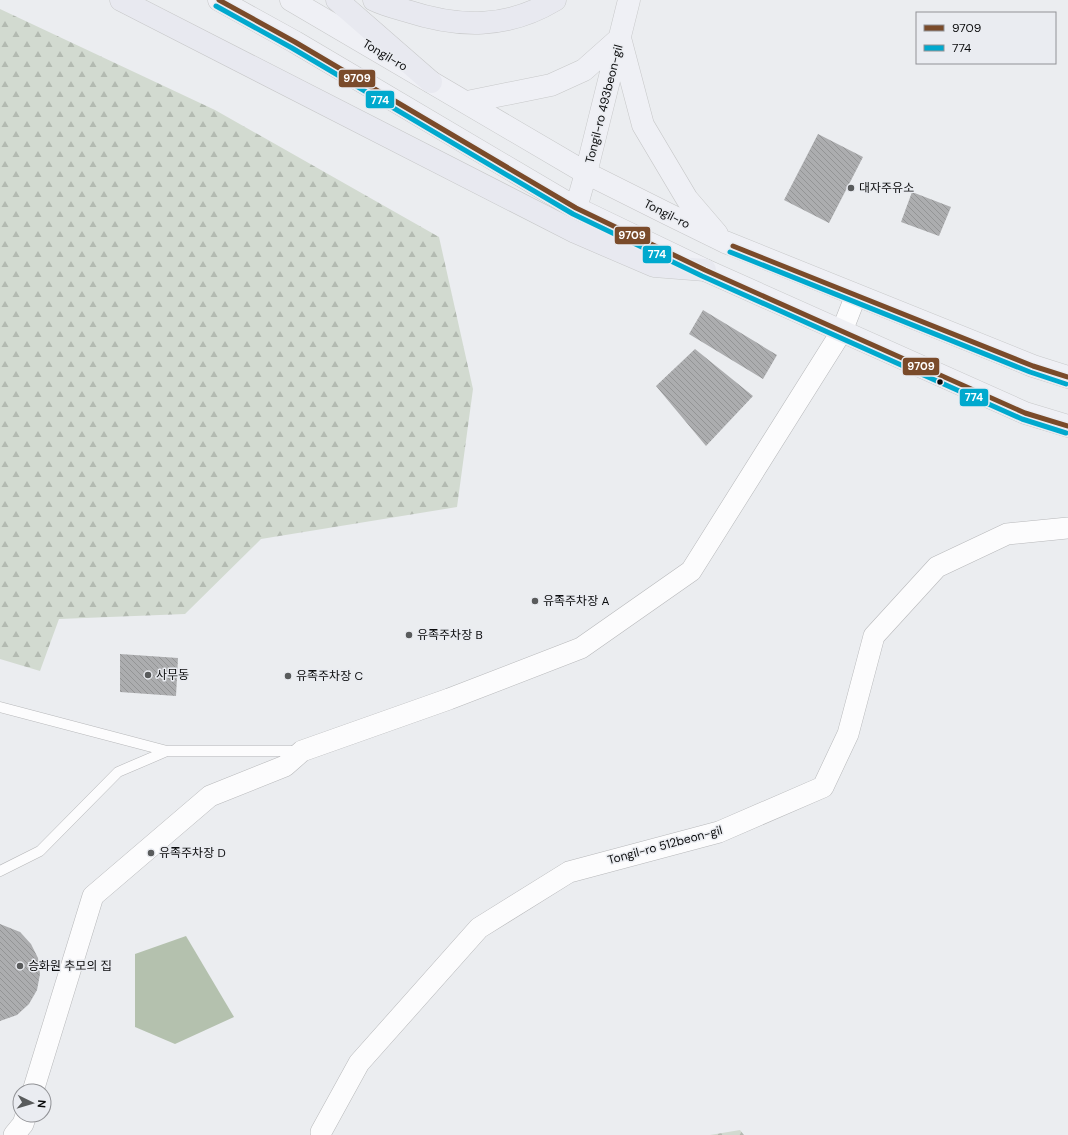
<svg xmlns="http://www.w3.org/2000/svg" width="1068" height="1135" font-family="'DM Sans','Noto Sans KR',sans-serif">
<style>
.forest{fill:url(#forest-firs)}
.water{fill:#b4c1ae}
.building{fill:url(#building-back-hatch)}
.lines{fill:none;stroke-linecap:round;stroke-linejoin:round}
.service-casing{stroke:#b7b8ba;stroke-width:11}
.minor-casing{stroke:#b7b8ba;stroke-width:22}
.primary-casing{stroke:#c7c8c9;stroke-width:23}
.motorway-casing{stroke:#c7c8c9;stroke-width:23}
.service{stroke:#fcfcfd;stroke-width:10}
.minor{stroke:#fcfcfd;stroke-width:21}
.primary{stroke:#eff0f5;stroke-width:22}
.motorway{stroke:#e8e9f0;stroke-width:22}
.bus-1-casing{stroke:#eaecf1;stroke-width:8}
.bus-2-casing{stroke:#eaecf1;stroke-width:8}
.bus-1{stroke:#7a4b2a;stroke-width:5}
.bus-2{stroke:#00a9ce;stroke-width:5}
.poi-dot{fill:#595b5c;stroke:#eaecf1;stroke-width:1.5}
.bus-dot{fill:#0b0c0d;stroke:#eaecf1;stroke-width:1.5}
.labels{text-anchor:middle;stroke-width:3;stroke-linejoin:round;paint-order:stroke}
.street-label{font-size:12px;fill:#0b0c0d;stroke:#eaecf1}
.poi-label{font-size:12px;fill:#0b0c0d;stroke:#eaecf1;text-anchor:start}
.line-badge{stroke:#eaecf1;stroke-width:1.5}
.badge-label{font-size:11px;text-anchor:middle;font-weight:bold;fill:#fff}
</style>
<defs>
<pattern id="forest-firs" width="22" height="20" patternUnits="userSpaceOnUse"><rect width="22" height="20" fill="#d2dad0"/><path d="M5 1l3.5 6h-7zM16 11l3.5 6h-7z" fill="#b3bab1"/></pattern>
<pattern id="building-back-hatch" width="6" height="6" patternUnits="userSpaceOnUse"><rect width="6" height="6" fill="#acadaf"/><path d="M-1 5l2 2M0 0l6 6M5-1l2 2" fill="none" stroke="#939495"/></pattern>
</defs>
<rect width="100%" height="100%" fill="#ebedf0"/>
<path class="forest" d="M0 9 215 110 439 237 473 389 457 507 261 539 185 614 59 619 40 671 0 659Z
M740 1130 744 1135H710Z"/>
<path class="water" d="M186 936 234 1017 175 1044 135 1027V954Z"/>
<path class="building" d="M818 134 863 157 829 223 784 200Z
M912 192 951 207 939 236 901 222Z
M703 310 777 355 763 379 689 334Z
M695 349 753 396 706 446 656 386Z
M120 654 178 658 176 696 120 692Z
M0 924 20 932 31 944 38 958 40 974 37 990 29 1004 17 1015 0 1021Z"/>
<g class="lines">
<defs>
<path id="service" d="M0 707 167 751H300
M0 871 40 851 118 772 167 751"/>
<path id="minor" d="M33 1091 93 896 210 796 285 766 302 751 449 699 581 648 691 571 842 331 856 295
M321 1132 359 1063 479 928 569 872 719 832 823 787 848 734 874 636 937 567 1007 534 1068 528
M14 1135 23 1124 26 1115"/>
<path id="primary" d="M219 0 295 42 576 208 705 270 1025 413 1068 426
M291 0 586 173 668 214 725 242 1033 366 1068 377
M467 102 551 85 584 70 620 38 643 125 687 199 717 234
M576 208 586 173 629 0"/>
<path id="motorway" d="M121 0 575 232 654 266 705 270
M337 0 431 82
M374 0C384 5 396 8 407 11 459 28 507 29 555 0"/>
</defs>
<use href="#service" class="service-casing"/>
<use href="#minor" class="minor-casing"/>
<use href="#primary" class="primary-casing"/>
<use href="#motorway" class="motorway-casing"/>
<use href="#service" class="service"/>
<use href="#minor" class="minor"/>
<use href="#primary" class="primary"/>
<use href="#motorway" class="motorway"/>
<defs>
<path id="bus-1" d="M219 0 295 42 576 208 705 270 1025 413 1068 426
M733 246 1033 366 1068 377"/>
<path id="bus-2" d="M216 6 292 48 573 214 702 276 1022 419 1066 433
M730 252 1030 372 1066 384"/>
</defs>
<use href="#bus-1" class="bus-1-casing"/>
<use href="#bus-2" class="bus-2-casing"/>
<use href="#bus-1" class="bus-1"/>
<use href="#bus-2" class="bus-2"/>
</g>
<g class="poi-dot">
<circle cx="851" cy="188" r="4"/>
<circle cx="535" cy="601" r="4"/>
<circle cx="409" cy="635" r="4"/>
<circle cx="148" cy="675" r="4"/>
<circle cx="288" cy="676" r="4"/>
<circle cx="151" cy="853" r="4"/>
<circle cx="20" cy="966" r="4"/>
</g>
<circle class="bus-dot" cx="940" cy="382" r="3.5"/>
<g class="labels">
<g class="street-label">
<text transform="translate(385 55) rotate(31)" y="4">Tongil-ro</text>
<text transform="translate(604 104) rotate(-76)" y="4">Tongil-ro 493beon-gil</text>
<text transform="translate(667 214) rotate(27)" y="4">Tongil-ro</text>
<text transform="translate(665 845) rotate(-15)" y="4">Tongil-ro 512beon-gil</text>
</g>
<g class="poi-label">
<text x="859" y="192">대자주유소</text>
<text x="543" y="605">유족주차장 A</text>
<text x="417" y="639">유족주차장 B</text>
<text x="156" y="679">사무동</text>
<text x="296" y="680">유족주차장 C</text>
<text x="159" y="857">유족주차장 D</text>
<text x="28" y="970">승화원 추모의 집</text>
</g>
</g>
<g class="line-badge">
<rect x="338" y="69" width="38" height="19" rx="4" fill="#7a4b2a"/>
<rect x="365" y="90" width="30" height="19" rx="4" fill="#00a9ce"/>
<rect x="614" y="226" width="37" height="19" rx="4" fill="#7a4b2a"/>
<rect x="642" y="245" width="30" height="19" rx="4" fill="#00a9ce"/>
<rect x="902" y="357" width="38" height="19" rx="4" fill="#7a4b2a"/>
<rect x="959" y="388" width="30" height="19" rx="4" fill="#00a9ce"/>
</g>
<g class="badge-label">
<text x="357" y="82">9709</text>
<text x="380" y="104">774</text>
<text x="632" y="239">9709</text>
<text x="657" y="258">774</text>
<text x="921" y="370">9709</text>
<text x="974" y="401">774</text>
</g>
<rect x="916" y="12" width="140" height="52" fill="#eaecf1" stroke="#919296"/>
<rect x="924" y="25" width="20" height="6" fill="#7a4b2a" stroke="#919296"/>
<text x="952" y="32" font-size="12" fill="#0b0c0d">9709</text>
<rect x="924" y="45" width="20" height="6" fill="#00a9ce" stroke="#919296"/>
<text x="952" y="52" font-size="12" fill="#0b0c0d">774</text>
<g transform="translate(32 1103) rotate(95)"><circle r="19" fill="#eaecf1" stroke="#919296"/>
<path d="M0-3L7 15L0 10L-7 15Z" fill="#595b5c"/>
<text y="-6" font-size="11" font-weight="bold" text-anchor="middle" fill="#0b0c0d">N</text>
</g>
</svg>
